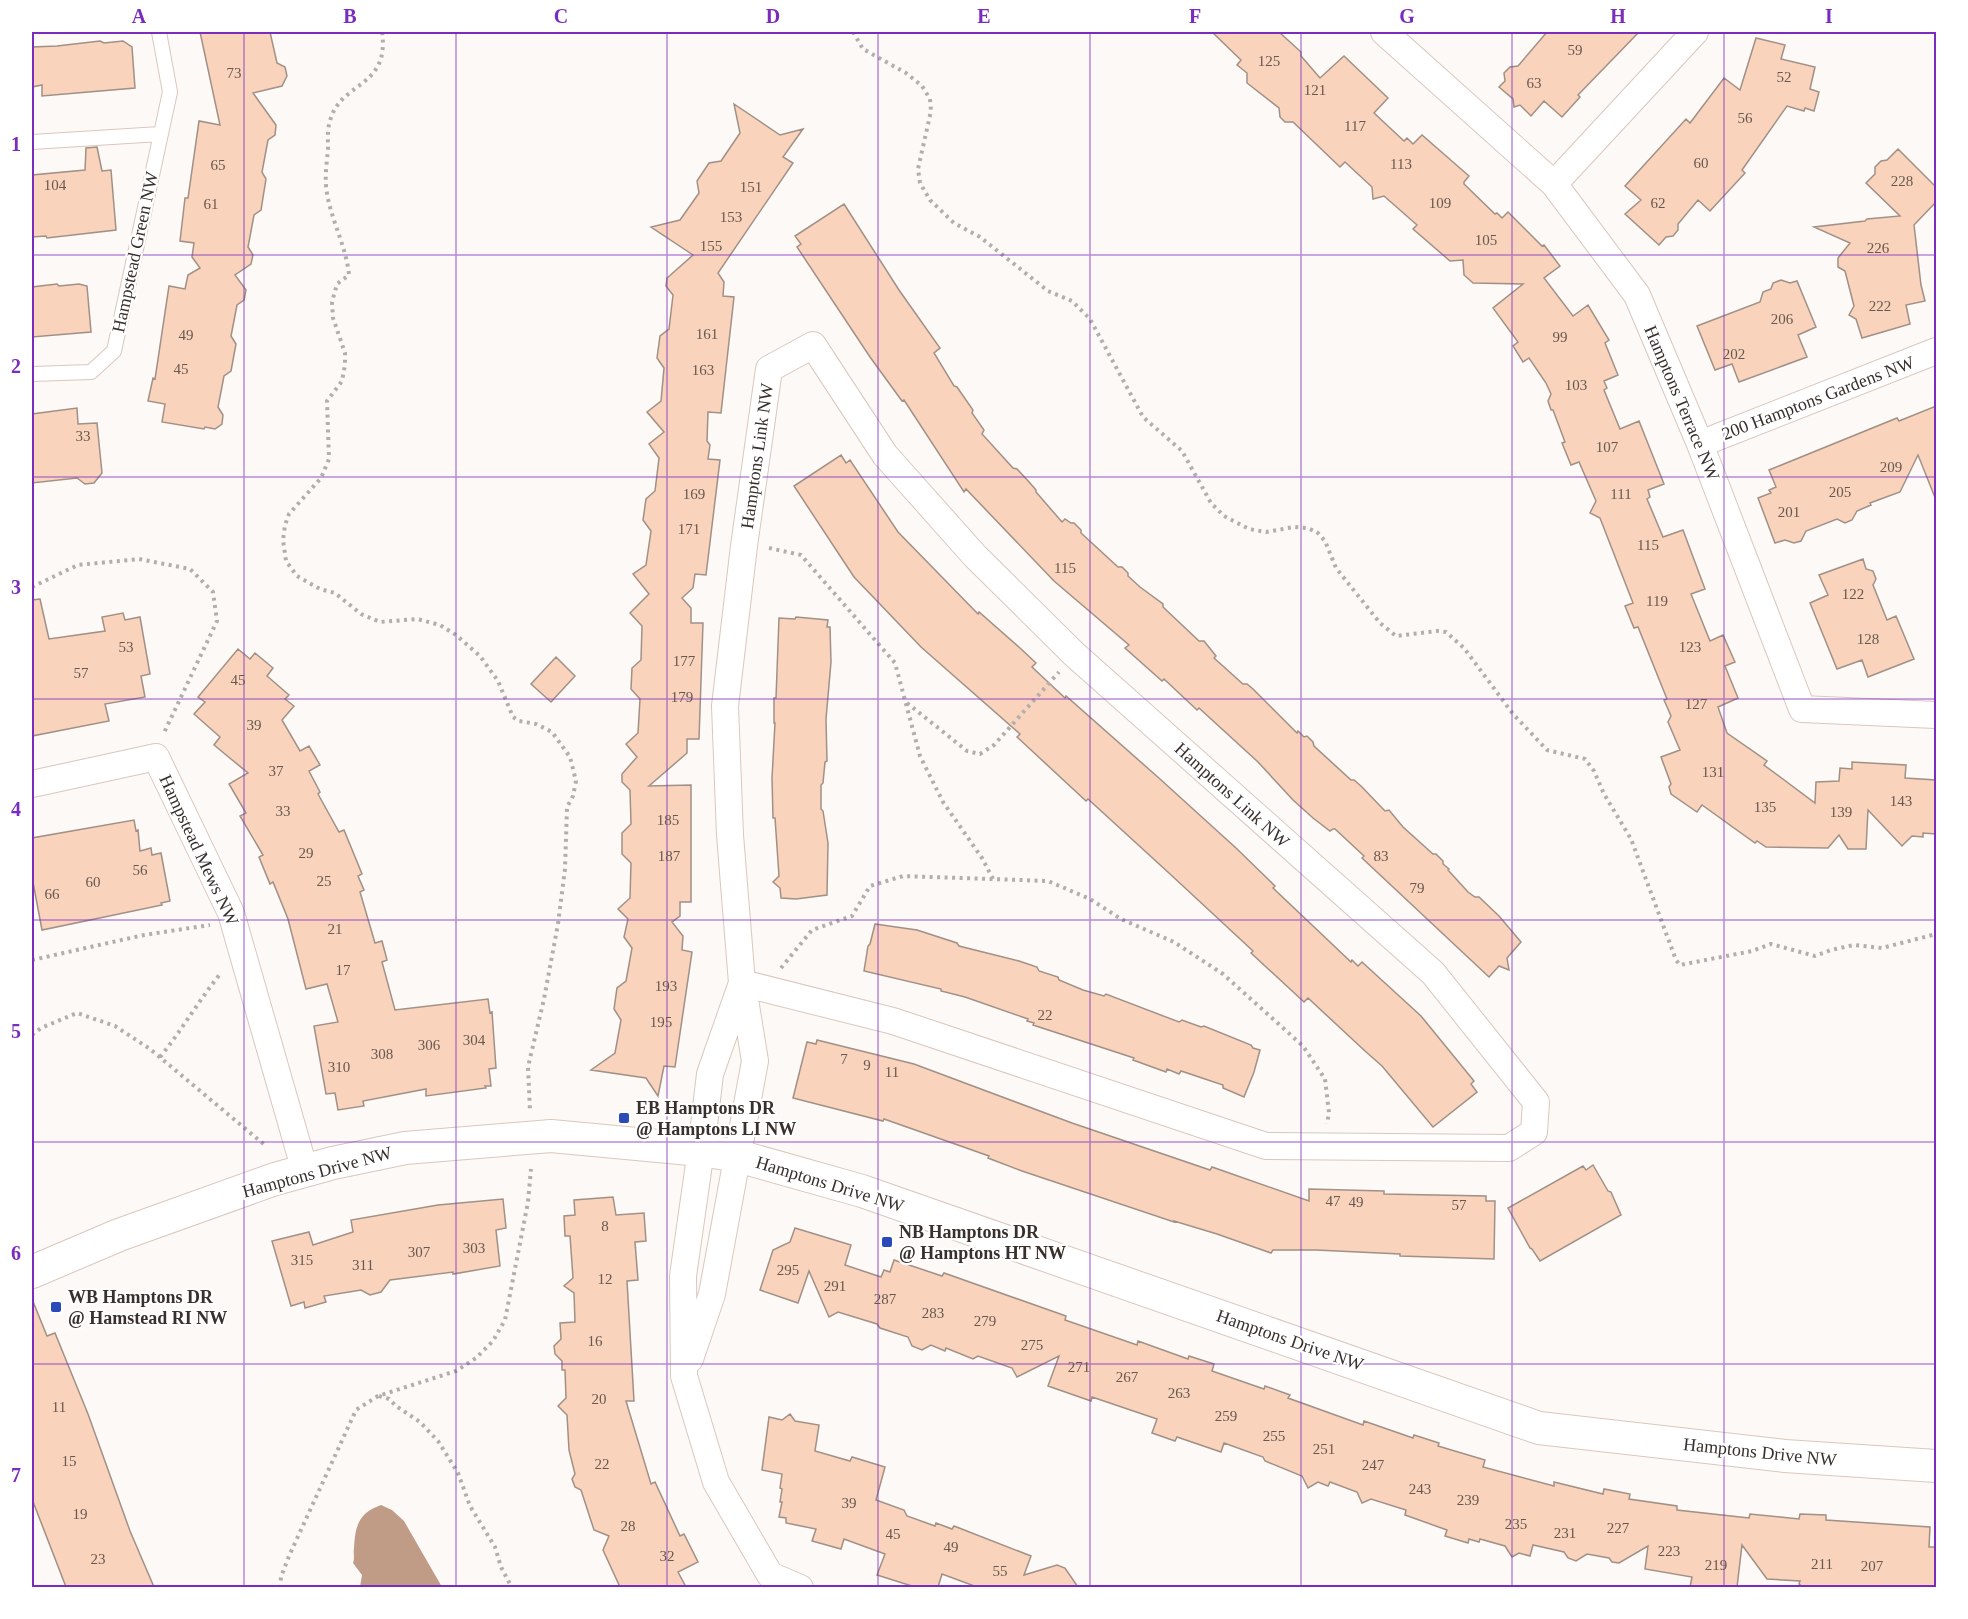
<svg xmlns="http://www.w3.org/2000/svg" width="1968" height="1619" font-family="Georgia,serif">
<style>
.water{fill:#c09c87}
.building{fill:#f9d3bc;stroke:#a19086;stroke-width:1.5}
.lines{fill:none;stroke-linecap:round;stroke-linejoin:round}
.service-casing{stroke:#dac7bd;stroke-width:16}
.minor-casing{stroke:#dac7bd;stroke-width:28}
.tertiary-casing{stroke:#dac7bd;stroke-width:34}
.path{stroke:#b3aeab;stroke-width:4;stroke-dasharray:3 4.5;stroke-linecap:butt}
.service{stroke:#fff;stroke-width:14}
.minor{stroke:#fff;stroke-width:26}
.tertiary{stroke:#fff;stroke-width:32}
.grid{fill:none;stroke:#7b2cbf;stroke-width:1.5;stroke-opacity:0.55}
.poi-dot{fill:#2c49b9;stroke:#fff;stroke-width:2}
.labels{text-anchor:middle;stroke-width:4.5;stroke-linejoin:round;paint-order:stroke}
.number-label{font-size:15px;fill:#685950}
.street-label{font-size:18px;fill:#37302c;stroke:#fff}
.poi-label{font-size:18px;font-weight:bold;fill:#37302c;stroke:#fff;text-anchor:start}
.neatline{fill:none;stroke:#7b2cbf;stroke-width:2}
.grid-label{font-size:20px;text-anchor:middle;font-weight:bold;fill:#7b2cbf}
</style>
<rect width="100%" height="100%" fill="#fdf9f7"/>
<path class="water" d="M381 1505 392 1510 404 1521 442 1587H360L362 1575 353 1563C355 1558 353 1554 354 1548 355 1527 358 1513 381 1505Z"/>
<path class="building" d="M200 32H270L277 63 285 67 287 76 282 86 253 93 276 125 275 135 268 140 262 172 266 179 261 210 254 215 248 247 253 255 251 264 235 275 246 290 244 300 237 305 231 336 236 344 231 371 224 376 218 407 223 415 222 424 215 429 205 427 204 429 162 422 165 404 148 401 153 378 155 379 169 286 185 289 188 275 200 268 192 257 194 243 180 241 185 198H188L199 121 220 125Z
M1212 32H1279L1301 52V56L1320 78 1344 56 1388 98 1374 113 1404 141 1407 138 1413 144 1422 135 1469 176 1464 182V184L1495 214 1497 213 1502 218 1508 212 1542 246 1544 245 1560 266 1544 278 1573 316 1588 305 1609 340 1605 343 1618 375 1604 381 1607 388 1604 390 1620 429 1639 421 1664 484 1648 490 1650 497 1647 499 1663 537 1683 530 1705 589 1691 594 1710 641 1723 635 1735 662 1725 666 1738 698 1718 707 1727 733 1767 761 1764 765 1815 803 1816 782 1839 781 1840 768 1852 769V762L1906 765 1905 778 1936 780V834L1923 833V837L1912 836 1902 846 1868 810 1866 849H1848L1839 835 1828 848 1766 847 1757 841 1755 843 1702 805 1697 812 1671 794 1669 787 1671 784 1661 757 1680 750 1668 722 1671 716 1664 700 1667 699 1638 627 1634 628 1625 606 1633 603 1600 518 1590 513 1596 501 1579 462 1571 465 1562 443 1565 442 1553 410H1551L1548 401 1551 394 1546 383 1529 358 1523 362 1513 346 1518 342 1493 308 1523 284 1473 283 1464 275 1463 260 1450 261 1413 229 1417 225 1384 196 1373 199 1372 187 1345 162 1340 167 1293 122H1285L1280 117 1279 108 1247 83V73L1237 65 1241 60Z
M1547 32H1639L1578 95 1580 97 1562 117 1544 101 1531 116 1520 105 1514 107 1513 99 1499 87 1505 81 1504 73 1510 67 1518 66Z
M1756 38 1785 45 1781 59 1815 67 1810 89 1819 92 1814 111 1805 108 1804 111 1787 106 1742 170 1745 173 1710 211 1698 200 1678 224V230L1673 236 1666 237 1659 245 1625 214 1641 200 1625 186 1686 119 1690 123 1724 78 1740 90Z
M100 41 104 43 123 41 132 47 135 88 42 96V85L32 87V47L57 46Z
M734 104 780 135 803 129 783 157 793 163 718 273 724 282 723 296 734 297 721 413 708 412 707 441 710 445 708 459 720 460 706 575 695 574 693 588 682 598 691 608V623H703L699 739H687V753L649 786 691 785V902H680V916L672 922 683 936 682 950 692 952 675 1067 664 1066 658 1096 646 1078 591 1070 615 1053 621 1020 614 1009 617 988 626 981 632 948 624 937 628 919 618 909 630 898 631 863 622 854V833L631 824 630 790 622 782V774L637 757 626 744 638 733 640 699 631 689 632 668 641 660 642 626 630 613 649 594 633 574 646 565 651 531 643 520 646 499 655 491 659 458 649 444 664 432 647 412 661 401 664 368 657 358 660 336 669 329 673 295 666 286 667 278 693 255 651 227 680 220 699 193 697 181 709 163 721 161 740 133Z
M97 147 102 171 111 170 116 230 47 238 46 236 32 237V175L85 170 86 148Z
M1898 149 1936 187V202L1914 225 1921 285 1925 301 1906 305 1910 324 1862 338 1856 319 1849 315 1854 306 1845 271 1838 267V258L1850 243 1814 227 1865 221 1867 219 1900 216 1866 183 1875 174V167L1881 161 1887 160Z
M844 204 899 290 940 348 934 353 954 386 957 387 973 410 972 413 984 430 982 434 1013 468 1017 469 1030 483 1036 490V492L1062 522 1065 519 1071 523H1074L1081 530V533L1118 567H1122L1128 573V576L1140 587 1163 604V607L1199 641H1204L1216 656 1214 658 1243 684H1247L1253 689 1297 733 1298 731 1304 737 1307 736 1313 742 1314 746 1351 780H1354L1361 786 1385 811 1389 810 1403 827 1433 854H1436L1443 861V864L1449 869 1448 870 1468 892 1475 897H1479L1499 916 1521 942 1507 958 1509 970 1499 966 1489 977 1362 858 1364 856 1335 829H1333L1330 831 1313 818 1293 800 1258 762 1199 708 1197 710 1164 679 1162 681 1125 648 1129 645 1054 581 966 489 964 492 904 400 902 401 870 357 797 247 801 244 795 236Z
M1781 280 1790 283 1797 281 1816 327 1798 335 1807 357 1739 382 1732 364 1715 370 1697 326 1760 302 1763 292 1771 289 1773 283Z
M57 284 59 286 79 284 87 286 91 332 32 337V287Z
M1936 406V500L1918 455 1900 492 1870 503 1871 505 1857 511 1852 520 1845 523 1837 519 1806 531 1801 541 1794 543 1785 540 1775 543 1758 498 1771 493 1769 490 1776 487 1769 470 1897 418 1899 421Z
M77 408 78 424 97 423 102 473 94 483 85 484 77 478 32 483V414Z
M841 455 846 463 850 460 898 532 978 614 979 612 1020 648 1036 663 1032 667 1065 698 1066 696 1160 779 1236 848 1275 886 1273 888 1351 962 1352 960 1358 966 1362 962 1421 1016 1474 1081 1471 1084 1477 1092 1433 1127 1382 1066 1365 1051 1308 998 1304 1002 1251 953 1253 951 1170 874 1088 799 1086 801 1017 737 1020 734 921 647 854 577 794 486Z
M1863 559 1866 569 1873 571 1876 579 1873 585 1887 620 1896 616 1914 659 1868 677 1862 660 1837 669 1810 603 1828 595 1819 575Z
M40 599 49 639 105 631 102 617 123 613 125 620 140 617 150 674 141 676 145 697 105 704 109 721 32 736V600Z
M796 617 828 620 827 627H830L831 662 826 719 827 761 825 762 823 783 821 785V809L823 811 828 843 827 895 796 899 781 898 780 888 773 882 779 876 775 818H773L772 778 775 723H774V698H776L779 618 795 619Z
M238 649 250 659 255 653 273 668 267 676 289 695 285 699 294 706 282 720 300 751 309 746 320 765 309 771 320 792 318 794 339 832 344 830 362 874 358 876 364 890 360 892 375 943 382 941 387 960 382 962 395 1010 488 999 490 1013 492 1012 496 1068 489 1069 491 1086H485L486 1088 426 1096V1089L363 1101 364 1106 338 1110 335 1093 326 1094 314 1026 338 1022 327 984 306 989 288 919 273 882 270 884 259 857 263 855 240 816 246 813 229 784 248 773 214 745 220 737 194 714 205 702 198 697Z
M556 657 575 676 551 702 531 684Z
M134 820 136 831 138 830 140 851 151 848 152 855 161 853 170 901 161 903 162 905 42 930 32 877V838Z
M875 924 917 930 957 943 959 946 1019 961 1037 967 1039 971 1058 977 1059 980 1083 990 1104 996 1106 994 1179 1022 1182 1020 1201 1027 1204 1026 1251 1045 1253 1048 1260 1050 1254 1072 1244 1097 1223 1088V1085L1181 1071 1179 1074 1167 1069 1166 1072 1133 1060 1134 1058 1033 1025 1034 1023 1027 1021 1028 1019 965 997 941 991V989L864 971 868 946 870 944Z
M817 1040 914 1064 1072 1123 1210 1170 1212 1167 1309 1201V1189L1384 1191V1194L1486 1196V1201H1495L1494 1259 1400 1256V1254L1316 1250H1273L1271 1253 1217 1234 1174 1221V1222L1022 1171 988 1158 989 1156 884 1119 883 1121 793 1098 807 1042 816 1044Z
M1593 1165 1608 1191 1611 1192 1621 1215 1540 1261 1532 1249 1530 1248 1508 1208 1583 1166 1586 1170Z
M613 1197 616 1215 644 1213 646 1241 635 1242 638 1280 627 1281 634 1401H626L651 1484 655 1482 680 1536 684 1534 698 1562 678 1572 686 1587H620L603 1550 609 1536 594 1530 581 1490 575 1487 572 1479 575 1474 569 1450 567 1415 558 1406 566 1398 565 1370H562V1361L555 1354 554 1346 561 1339 560 1323 575 1322 574 1293 564 1286 573 1278 570 1236H565L564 1216 575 1215 574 1200Z
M503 1199 506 1228 496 1230 500 1266 453 1274V1272L390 1280 381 1292 370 1295 361 1290 324 1296 326 1302 305 1308 304 1302 291 1306 272 1241 309 1232 313 1245 353 1232 351 1220 438 1205Z
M795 1228 851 1245 845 1265 881 1277 884 1270 890 1272 894 1260 942 1276 944 1273 1066 1316 1065 1320 1137 1345 1138 1341 1188 1359 1189 1356 1214 1364 1212 1371 1264 1389 1265 1386 1290 1395 1288 1398 1363 1425 1364 1421 1413 1438 1414 1435 1439 1443 1438 1446 1485 1460 1483 1467 1554 1486V1482L1603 1494 1604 1489 1630 1494 1629 1499 1677 1506V1510L1749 1518 1750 1514 1799 1519 1800 1514 1826 1515V1520L1930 1527 1929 1547H1936V1587H1821L1802 1586 1799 1584 1800 1581 1767 1579 1742 1545 1737 1587H1690L1692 1577 1645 1569 1648 1546 1619 1563 1612 1562 1609 1558 1587 1554 1576 1561 1568 1558 1564 1552 1533 1545 1530 1556 1519 1553 1512 1557 1505 1546 1480 1539 1479 1542 1469 1539 1468 1543 1445 1536 1447 1530 1405 1515 1406 1510 1371 1499 1362 1503 1357 1492 1330 1482 1328 1486 1318 1482 1308 1488 1302 1476 1265 1461 1263 1457 1224 1443 1221 1452 1177 1437 1175 1441 1152 1433 1157 1419 1092 1397 1091 1401 1048 1386 1059 1356 1017 1377 1012 1368 978 1356 973 1359 946 1348 945 1351 931 1345 922 1350 912 1346 908 1337 880 1328 877 1324 838 1312 829 1317 809 1271 798 1303 760 1290 773 1250 790 1242Z
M32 1299 47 1336 55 1333 88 1414 130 1531 154 1587H66L32 1499Z
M790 1414 795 1421 819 1425 815 1451 850 1461 852 1457 885 1467 876 1500 904 1510 907 1516 935 1526 936 1523 952 1529 954 1526 1031 1556 1024 1575 1057 1565 1065 1568 1078 1587H977L942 1574 938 1587H915L877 1575 885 1554 844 1539 841 1549 812 1541 816 1529 786 1523V1518L779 1517 782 1502H780L782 1489 780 1488 782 1474 762 1470 769 1417 782 1420Z"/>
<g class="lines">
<defs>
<path id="service" d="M32 142 160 134
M32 374 91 372 114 351 170 92 159 32"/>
<path id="minor" d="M1384 32 1554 184 1637 295 1700 444 1802 709 1936 715
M1554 184 1695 32
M813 345 885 455 975 556 1074 654 1433 973 1536 1102 1534 1132 1509 1148 1266 1146 893 1021 742 983 730 835 725 706 744 546 769 369Z
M1700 444 1936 351
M32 784 156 757 231 913 305 1171
M742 983 710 1074 701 1150 683 1276 684 1376 716 1482 770 1575 800 1588
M690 1359 712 1294 755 1061 743 987"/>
<path id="tertiary" d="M32 1272 119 1235 275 1179 333 1163 405 1148 551 1136 701 1150 738 1156 862 1191 1539 1428 1785 1456 1936 1466"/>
</defs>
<use href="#service" class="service-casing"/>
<use href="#minor" class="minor-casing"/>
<use href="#tertiary" class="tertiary-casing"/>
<path class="path" d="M382 32C390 89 340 81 330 121 327 130 328 140 328 149 327 161 325 174 326 186 329 217 346 244 349 275L337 284 332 302 333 318 345 353V365L342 381 327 401 329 459 321 478 289 514 285 525 283 540 286 561 297 576 320 589 335 593 361 614 380 622 417 619 440 625 456 635 480 656 498 681 513 717 519 721 536 724 552 732 570 757 576 781 573 796 567 807 565 869 558 924 544 999 528 1067 530 1111
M853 32 863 49 906 73 922 86 930 99 931 111 918 169 920 183 930 200 954 223 980 237 1048 291 1072 301 1090 319 1143 417 1182 451 1211 503 1224 516 1249 529 1266 532 1294 527 1307 528 1317 532 1325 541 1336 568 1380 623 1396 636 1437 631 1446 632 1464 648 1513 714 1547 750 1585 759 1594 771 1604 794 1631 839 1676 960 1680 965 1752 951 1771 944 1815 956 1831 950 1854 945 1882 948 1936 934
M769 548 801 555 895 663 920 756 943 802 982 858 993 879
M32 587 78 565 139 559 190 569 213 592 217 621 163 735
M907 703 967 751 980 754 994 745 1059 672
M32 960 144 935 210 925
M781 968 812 930 852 916 870 886 903 876 1048 881 1090 899 1121 919 1174 942 1223 974 1303 1046 1325 1079 1329 1113 1327 1124
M32 1035 41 1028 77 1013 115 1026 150 1049 266 1146
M160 1057C182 1030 199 1000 221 973
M379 1396 389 1399 396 1406 420 1422 438 1441 458 1473 470 1506 495 1547 501 1567 512 1588
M280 1588 281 1577 289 1556 356 1410 378 1396 456 1371 476 1358 493 1341 505 1320 528 1202 531 1169"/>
<use href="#service" class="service"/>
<use href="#minor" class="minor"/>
<use href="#tertiary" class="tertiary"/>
</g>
<path class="grid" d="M244 32V1588M456 32V1588M667 32V1588M878 32V1588M1090 32V1588M1301 32V1588M1512 32V1588M1724 32V1588M32 255H1936M32 477H1936M32 699H1936M32 920H1936M32 1142H1936M32 1364H1936"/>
<g class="poi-dot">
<rect x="618" y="1112" width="12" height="12" rx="3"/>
<rect x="881" y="1236" width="12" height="12" rx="3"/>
<rect x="50" y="1301" width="12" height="12" rx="3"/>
</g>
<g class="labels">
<g class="number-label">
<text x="1575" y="55">59</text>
<text x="1269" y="66">125</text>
<text x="234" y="78">73</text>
<text x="1784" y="82">52</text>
<text x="1534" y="88">63</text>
<text x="1315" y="95">121</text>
<text x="1745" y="123">56</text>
<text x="1355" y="131">117</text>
<text x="1701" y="168">60</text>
<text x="1401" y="169">113</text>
<text x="218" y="170">65</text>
<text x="1902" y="186">228</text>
<text x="55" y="190">104</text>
<text x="751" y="192">151</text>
<text x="1440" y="208">109</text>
<text x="1658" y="208">62</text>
<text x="211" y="209">61</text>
<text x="731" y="222">153</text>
<text x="1486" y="245">105</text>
<text x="711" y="251">155</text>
<text x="1878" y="253">226</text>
<text x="1880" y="311">222</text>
<text x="1782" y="324">206</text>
<text x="707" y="339">161</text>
<text x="186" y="340">49</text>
<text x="1560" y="342">99</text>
<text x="1734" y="359">202</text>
<text x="181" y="374">45</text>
<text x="703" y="375">163</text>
<text x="1576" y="390">103</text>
<text x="83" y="441">33</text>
<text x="1607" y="452">107</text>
<text x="1891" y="472">209</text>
<text x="1840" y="497">205</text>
<text x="694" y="499">169</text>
<text x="1621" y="499">111</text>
<text x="1789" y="517">201</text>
<text x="689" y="534">171</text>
<text x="1648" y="550">115</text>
<text x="1065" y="573">115</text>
<text x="1853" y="599">122</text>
<text x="1657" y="606">119</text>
<text x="1868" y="644">128</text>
<text x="126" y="652">53</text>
<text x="1690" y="652">123</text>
<text x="684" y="666">177</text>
<text x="81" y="678">57</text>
<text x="238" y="685">45</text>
<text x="682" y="702">179</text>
<text x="1696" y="709">127</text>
<text x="254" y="730">39</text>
<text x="276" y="776">37</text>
<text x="1713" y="777">131</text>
<text x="1901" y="806">143</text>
<text x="1765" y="812">135</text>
<text x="283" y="816">33</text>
<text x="1841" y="817">139</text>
<text x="668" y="825">185</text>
<text x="306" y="858">29</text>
<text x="669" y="861">187</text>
<text x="1381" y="861">83</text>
<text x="140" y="875">56</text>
<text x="324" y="886">25</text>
<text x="93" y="887">60</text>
<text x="1417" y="893">79</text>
<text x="52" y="899">66</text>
<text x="335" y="934">21</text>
<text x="343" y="975">17</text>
<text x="666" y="991">193</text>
<text x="1045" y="1020">22</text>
<text x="661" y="1027">195</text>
<text x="474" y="1045">304</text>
<text x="429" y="1050">306</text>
<text x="382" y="1059">308</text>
<text x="844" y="1064">7</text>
<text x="867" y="1070">9</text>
<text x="339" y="1072">310</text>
<text x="892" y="1077">11</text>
<text x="1333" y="1206">47</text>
<text x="1356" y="1207">49</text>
<text x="1459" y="1210">57</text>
<text x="605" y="1231">8</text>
<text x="474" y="1253">303</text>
<text x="419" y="1257">307</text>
<text x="302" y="1265">315</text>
<text x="363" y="1270">311</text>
<text x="788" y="1275">295</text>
<text x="605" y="1284">12</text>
<text x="835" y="1291">291</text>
<text x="885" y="1304">287</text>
<text x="933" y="1318">283</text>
<text x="985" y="1326">279</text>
<text x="595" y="1346">16</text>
<text x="1032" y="1350">275</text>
<text x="1079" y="1372">271</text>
<text x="1127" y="1382">267</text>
<text x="1179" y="1398">263</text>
<text x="599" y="1404">20</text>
<text x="59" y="1412">11</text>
<text x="1226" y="1421">259</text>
<text x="1274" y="1441">255</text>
<text x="1324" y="1454">251</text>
<text x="69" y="1466">15</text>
<text x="602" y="1469">22</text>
<text x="1373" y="1470">247</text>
<text x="1420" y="1494">243</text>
<text x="1468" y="1505">239</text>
<text x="849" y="1508">39</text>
<text x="80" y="1519">19</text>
<text x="1516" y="1529">235</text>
<text x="628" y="1531">28</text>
<text x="1618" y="1533">227</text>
<text x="1565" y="1538">231</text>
<text x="893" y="1539">45</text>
<text x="951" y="1552">49</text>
<text x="1669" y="1556">223</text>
<text x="667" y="1561">32</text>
<text x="98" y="1564">23</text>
<text x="1822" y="1569">211</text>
<text x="1716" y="1570">219</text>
<text x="1872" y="1571">207</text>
<text x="1000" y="1576">55</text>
</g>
<g class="street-label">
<text transform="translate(135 252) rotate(-78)" y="6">Hampstead Green NW</text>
<text transform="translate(1818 398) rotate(-21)" y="6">200 Hamptons Gardens NW</text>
<text transform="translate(1682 403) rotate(67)" y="6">Hamptons Terrace NW</text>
<text transform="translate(757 456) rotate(-82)" y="6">Hamptons Link NW</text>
<text transform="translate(1232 795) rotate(42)" y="6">Hamptons Link NW</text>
<text transform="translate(199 850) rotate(65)" y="6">Hampstead Mews NW</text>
<text transform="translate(317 1172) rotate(-15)" y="6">Hamptons Drive NW</text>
<text transform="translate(830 1184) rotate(17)" y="6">Hamptons Drive NW</text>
<text transform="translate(1290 1340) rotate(19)" y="6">Hamptons Drive NW</text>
<text transform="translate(1760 1452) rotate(6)" y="6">Hamptons Drive NW</text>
</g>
<g class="poi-label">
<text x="636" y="1114">EB Hamptons DR<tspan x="636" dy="21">@ Hamptons LI NW</tspan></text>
<text x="899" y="1238">NB Hamptons DR<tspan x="899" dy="21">@ Hamptons HT NW</tspan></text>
<text x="68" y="1303">WB Hamptons DR<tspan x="68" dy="21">@ Hamstead RI NW</tspan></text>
</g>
</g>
<rect width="1968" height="1619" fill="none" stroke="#ffffff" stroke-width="66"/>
<rect x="33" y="33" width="1902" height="1553" class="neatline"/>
<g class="grid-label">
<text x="139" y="23">A</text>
<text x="350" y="23">B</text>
<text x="561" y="23">C</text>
<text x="773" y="23">D</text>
<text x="984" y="23">E</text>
<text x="1195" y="23">F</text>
<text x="1407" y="23">G</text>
<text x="1618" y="23">H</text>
<text x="1829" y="23">I</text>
<text x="16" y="151">1</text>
<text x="16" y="373">2</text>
<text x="16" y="594">3</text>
<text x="16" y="816">4</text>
<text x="16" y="1038">5</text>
<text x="16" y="1260">6</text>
<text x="16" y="1482">7</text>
</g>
</svg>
